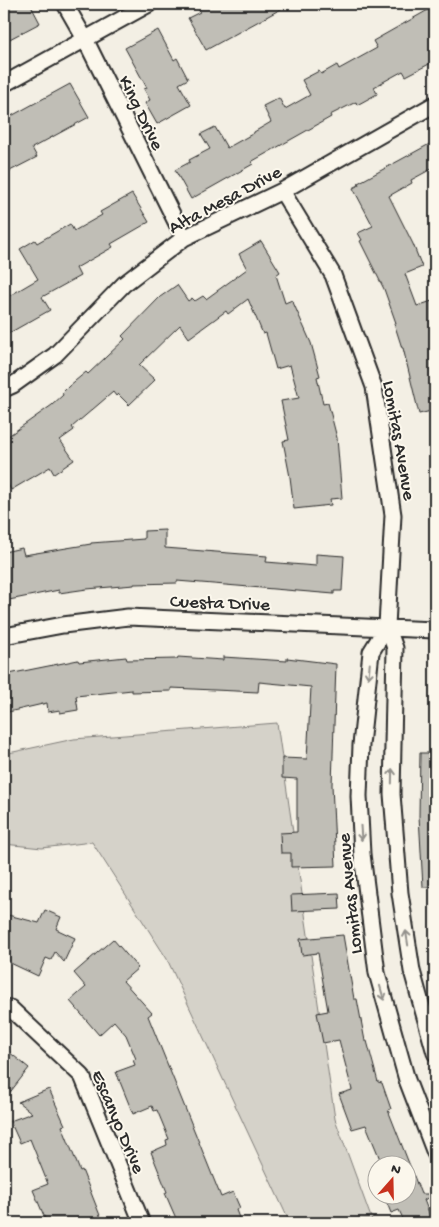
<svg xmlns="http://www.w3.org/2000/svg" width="439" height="1227" font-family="'Gochi Hand',sans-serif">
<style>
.green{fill:#d5d2c9;stroke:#807e7a}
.building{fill:#c0beb6;stroke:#2b2b2b}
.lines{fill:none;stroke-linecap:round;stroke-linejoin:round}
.minor-casing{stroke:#2b2b2b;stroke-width:19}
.minor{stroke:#fbf7ec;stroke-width:15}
.oneway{stroke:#93918c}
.labels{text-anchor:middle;stroke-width:4;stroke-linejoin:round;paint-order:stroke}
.street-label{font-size:19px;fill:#2b2b2b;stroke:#fbf7ec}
</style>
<rect width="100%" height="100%" fill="#f3efe4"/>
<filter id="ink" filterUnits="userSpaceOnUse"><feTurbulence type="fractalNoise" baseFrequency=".02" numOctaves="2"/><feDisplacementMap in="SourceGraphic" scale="10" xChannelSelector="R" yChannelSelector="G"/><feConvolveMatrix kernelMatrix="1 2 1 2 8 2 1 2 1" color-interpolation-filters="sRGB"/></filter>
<g filter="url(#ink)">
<path class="green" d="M277 723 335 1119 373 1223H290L167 959 92 842 42 848 4 844V754L74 739Z"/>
<path class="building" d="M10 4H30L40 23 4 42V7Z
M209 4H290L206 50 188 18 200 12 198 9Z
M435 6V61L406 76 403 71 374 87 377 94 357 105 356 102 330 115 331 117 251 162 253 164 191 199 175 170 190 162 189 160 210 149 201 134 215 127 227 148 254 133V132L271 122 263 106 279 98 285 109 310 95 302 80 319 71 321 74 337 65 339 69 377 48 373 41Z
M158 30 174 60 177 58 188 79 179 84 191 105 157 124 145 103 150 100 144 89 147 88 125 48Z
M70 84 89 117 32 148 37 157 4 174V120Z
M435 141V167L411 180 412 183 389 196 413 244 422 267 405 274 417 306 435 300V338L432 339 435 354V410L419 414 403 348H402L394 323H396L384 289 360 241 362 240 358 233 373 226 353 188 359 185 358 183Z
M132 194 149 222 111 244 113 247 76 268 80 276 42 297 50 310 4 336V299L38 279 20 249 35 240 37 243 70 224 74 231 102 215 100 212Z
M261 241 280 272 276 275 285 303 292 300 311 343 320 376 317 377 323 404 328 403 337 438 342 498 330 499 331 505 294 509 290 477 283 441 289 440 281 401 299 398 290 365 276 369 266 333 263 334 248 299 228 314 226 311 189 338 180 325 139 365 155 380 129 405 118 394 116 396 113 392 72 427 74 430 60 440 74 460 54 474 50 467 11 490 4 477V439L52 405 63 395 62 393 69 386 86 372 88 374 125 339 122 336 160 297 177 285 188 301 192 298 195 301 203 296 206 299 247 269 239 254Z
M165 530V548L267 556 266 562 316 566V554L344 556 342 591H334V594L177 581V583L134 584V585L87 589 59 593V590L4 601V552L22 548 24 555 91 544V543L144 539V531Z
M126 657 127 660 177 659 178 657 223 660V657L287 661V658L336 664 332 785 336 866 291 867V853H281L280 833 297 832V779L282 778V758L307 759 311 687 259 682 258 692 171 688V691L132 692V690L76 696 78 710 60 713V710L48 712 47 703 4 713V675L78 660 79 662Z
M420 753H435V887H423L419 816Z
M339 893 340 909 292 911 291 895Z
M45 910 61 917 56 929 75 938 64 962 55 952 51 960 46 958 38 976 4 960V914L39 923Z
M343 935 354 999H357L365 1041H367L378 1082 382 1083 391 1109 388 1110 421 1194H435L424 1200 433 1223H405L399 1210 391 1213 385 1198 393 1194H406V1164H382L366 1125 352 1129 339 1094 352 1090 339 1040 323 1043 317 1013 328 1011 318 953 302 955 300 939Z
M113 939 138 968 123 981 152 1013 148 1016 221 1197 233 1192 240 1208 236 1210 241 1223H178L165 1193 167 1192 151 1152 167 1145 166 1140 169 1139 157 1110 154 1111 152 1106 133 1114 116 1072 135 1065 133 1060 136 1059 126 1035 114 1021 99 1035 70 1001 86 987 74 973Z
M4 1048 29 1068 4 1100Z
M49 1089 65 1125 62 1126 80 1171 82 1170 103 1223H47L33 1190 48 1184 30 1139 20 1143 10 1121 32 1113 18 1102Z"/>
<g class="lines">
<defs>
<path id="minor" d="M65 4 85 39 184 238
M4 84 149 4
M282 191 333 275 374 387 393 515 387 626 395 648 392 794 400 893 412 971 435 1053
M4 389 13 385 55 355 124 284 184 238 282 191 435 104
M387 626 371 652 361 745 359 796 362 854 377 973 407 1080 435 1153
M4 636 63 625 128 617 435 630
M4 1007 10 1008 82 1076 142 1223"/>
</defs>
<use href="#minor" class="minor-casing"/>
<use href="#minor" class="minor"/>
</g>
<defs><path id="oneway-shaft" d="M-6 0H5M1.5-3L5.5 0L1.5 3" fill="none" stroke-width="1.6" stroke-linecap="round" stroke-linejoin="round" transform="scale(1.25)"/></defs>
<g class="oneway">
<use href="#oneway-shaft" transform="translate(369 671) rotate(96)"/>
<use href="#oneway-shaft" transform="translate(392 776) rotate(-89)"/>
<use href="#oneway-shaft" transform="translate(361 833) rotate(86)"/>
<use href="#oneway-shaft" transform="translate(407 938) rotate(-99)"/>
<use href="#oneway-shaft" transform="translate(382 993) rotate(74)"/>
</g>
</g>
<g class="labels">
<g class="street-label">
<text transform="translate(143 112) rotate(64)" y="7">King Drive</text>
<text transform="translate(224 198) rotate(-28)" y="7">Alta Mesa Drive</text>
<text transform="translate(401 440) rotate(80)" y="7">Lomitas Avenue</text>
<text transform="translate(220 601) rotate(2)" y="7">Cuesta Drive</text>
<text transform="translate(348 894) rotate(-96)" y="7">Lomitas Avenue</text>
<text transform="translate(120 1121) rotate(67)" y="7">Escanyo Drive</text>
</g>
</g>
<rect width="439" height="1227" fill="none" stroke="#fbf7ec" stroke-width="20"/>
<rect x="10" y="10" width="419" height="1207" fill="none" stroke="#2b2b2b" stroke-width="2" filter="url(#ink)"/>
<g transform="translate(392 1180) rotate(20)"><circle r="24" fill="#fbf7ec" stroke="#a8a59f"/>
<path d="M0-4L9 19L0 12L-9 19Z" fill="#c8321e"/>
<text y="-8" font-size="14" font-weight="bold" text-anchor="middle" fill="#2b2b2b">N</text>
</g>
</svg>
